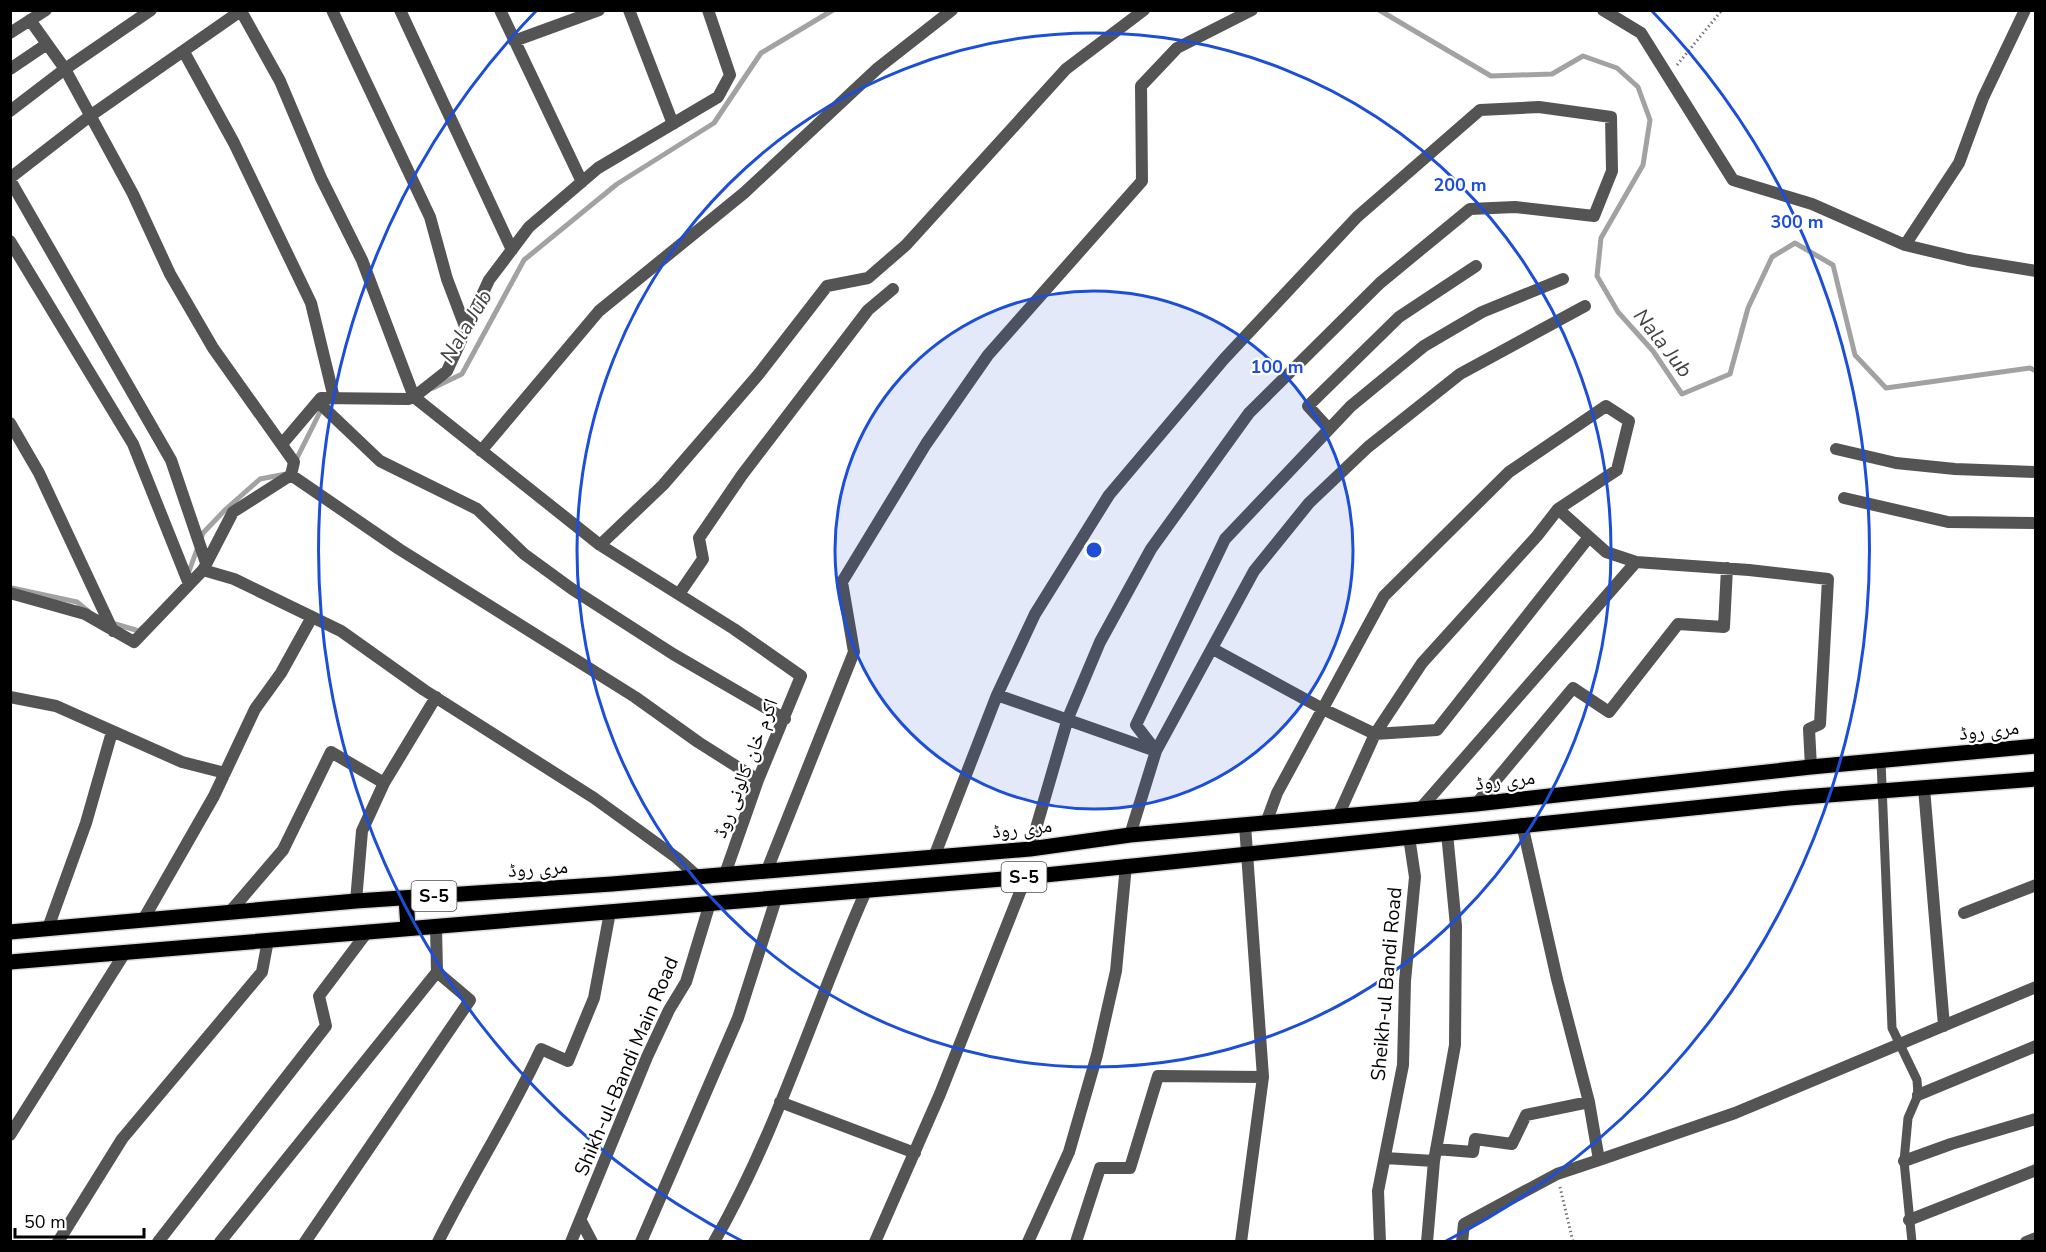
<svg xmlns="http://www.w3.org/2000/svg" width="2046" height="1252" font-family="'Nunito Sans','Noto Naskh Arabic',sans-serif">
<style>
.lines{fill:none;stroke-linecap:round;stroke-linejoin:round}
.stream{stroke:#a2a2a2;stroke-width:5}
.primary-casing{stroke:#dbdbdb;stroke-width:18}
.path{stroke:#767676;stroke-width:3;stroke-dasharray:1.5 3;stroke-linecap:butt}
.service{stroke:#545454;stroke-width:9}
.minor{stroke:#545454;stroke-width:12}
.primary{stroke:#000;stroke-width:15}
.ring{fill:none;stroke:#1d4ed8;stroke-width:3}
.labels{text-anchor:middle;stroke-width:4.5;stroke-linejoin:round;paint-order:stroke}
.shield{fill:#fff;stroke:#4c4c4c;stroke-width:1.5}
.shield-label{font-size:18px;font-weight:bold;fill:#000}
.street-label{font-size:20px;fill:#000;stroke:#fff}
.water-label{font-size:21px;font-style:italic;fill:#434343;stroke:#fff}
.centre{fill:#1d4ed8;stroke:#fff;stroke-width:3}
.ring-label{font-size:18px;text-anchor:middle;font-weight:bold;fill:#1d4ed8;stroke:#fff;stroke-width:4.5;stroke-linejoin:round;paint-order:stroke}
</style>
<rect width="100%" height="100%" fill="#fff"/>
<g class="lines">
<path class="stream" d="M1379 10 1491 76 1552 74 1583 56 1617 68 1638 87 1650 120 1643 165 1601 238 1597 276 1618 312 1653 351 1682 394 1730 374 1748 308 1772 257 1795 243 1833 265 1855 355 1886 388 2030 368 2036 371
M433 388 462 374 524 260 617 184 714 123 761 53 833 10
M295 462 323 406
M188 574 203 533 226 509 260 479 286 474
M12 588 77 602 88 611
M112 623 139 631 142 628"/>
<defs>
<path id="primary" d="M406 898 408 928
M10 932 356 901 612 884 1030 849 1130 835 1476 804 1811 767 2036 746
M10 962 1026 877 1789 798 2036 779"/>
</defs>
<use href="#primary" class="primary-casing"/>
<path class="path" d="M1677 65 1722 10
M1560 1187 1573 1242"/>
<path class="service" d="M1881 761 1892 1028 1917 1080 1918 1095 1908 1118 1904 1161 1912 1242"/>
<path class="minor" d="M332 10 430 217 447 279 466 329
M400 10 512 250
M500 10 582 182
M629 10 673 124
M1603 10 1641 33 1733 180 1812 204 1905 245 1968 260 2036 271
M241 11 280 81 321 178 362 260 414 397 600 545 734 629 801 676 758 780 725 874
M30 20 65 69 133 194 170 274 213 348 294 462 291 475 399 549 635 697 698 742 758 780
M10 33 46 10
M514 41 599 10
M184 52 234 143 311 303 334 398
M10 69 47 44
M10 111 65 69 151 10
M10 178 90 116 242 10
M10 180 171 460 206 563
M10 241 133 444 189 584
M1905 245 1959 163 1983 98 2025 10
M318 402 380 461 477 509 524 554 572 589 673 654 785 719
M10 423 39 473 113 631
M1329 429 1308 406 1399 317 1476 266
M282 444 321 398 408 399 414 397 447 371 489 280 529 227 598 168 718 97 730 75 708 10
M1836 449 1896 463 1955 469 2036 472
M481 451 599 311 744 193 878 68 952 10
M1844 498 1948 522 2036 523
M600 545 663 485 758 375 827 286 868 278 906 245 1066 69 1144 10
M203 570 234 579 341 631 424 690 594 798 677 858 698 877
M10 593 85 614 134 642 203 570 233 512 291 475
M679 594 703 559 699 538 742 475 868 310 893 289
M1213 649 1323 709 1375 734 1422 663 1537 536 1558 509
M997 695 1156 751 1254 571 1309 503 1368 447 1460 374 1585 306
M10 697 56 706 182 762 225 773
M1924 788 1944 1026
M1476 804 1573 688 1609 712 1678 624 1724 627 1727 568
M1420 809 1636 562
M1338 816 1375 734 1437 730 1589 537
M1266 823 1277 793 1384 596 1509 472 1606 406 1629 421 1617 470 1558 509 1606 552 1636 562 1749 570 1828 579 1820 724 1809 729 1811 767
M1130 835 1156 751 1136 725 1225 539 1351 406 1424 346 1482 312 1563 279
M934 857 997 695 1035 614 1109 495 1224 359 1357 217 1480 110 1539 107 1611 117 1612 171 1594 216 1515 207 1470 209 1380 283 1249 413 1151 549 1100 642 1068 718 1030 849
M767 870 854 652 842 582 926 444 988 355 1142 181 1141 86 1177 48 1252 10
M356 901 362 831 384 783
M229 913 283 850 331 752 384 783 436 697
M1964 913 2036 885
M143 920 214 796 255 709 281 673 312 617
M48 928 86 823 112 732
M1918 1095 2036 1046
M780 1102 915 1153
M10 1135 126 951
M1436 1149 1473 1152 1475 1139 1512 1144 1526 1115 1589 1102 1557 979 1522 824
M1385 1158 1434 1161 1455 1045 1456 926 1447 833
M1599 1160 1735 1113 2036 987
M1904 1161 1951 1144 2036 1119
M1909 1220 2036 1170
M581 1221 592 1242
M58 1242 122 1139 262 972 268 940
M158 1242 326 1026 319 996 368 931
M220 1242 437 972 436 927
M305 1242 470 1000 437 972
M438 1242C471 1176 510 1116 541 1049L568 1061 594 998 610 912
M571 1242 647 1057 669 1010 686 982 710 903
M641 1242 738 1018 776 899
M714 1242C778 1131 814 1007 866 891
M875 1242 940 1094 1026 877
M1028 1242 1069 1152 1097 1055 1116 971 1126 865
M1076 1242 1100 1168H1130L1158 1076 1263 1077
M1241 1242 1263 1077 1245 825
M1380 1242 1378 1191 1403 1065 1405 981 1415 877 1409 837
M1427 1242 1434 1161
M1462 1242 1464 1224 1557 1174 1599 1160 1589 1102
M2026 1242 2036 1238"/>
<use href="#primary" class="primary"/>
</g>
<circle cx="1094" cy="550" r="259" fill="#1d4ed8" fill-opacity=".12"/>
<g class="ring">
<circle cx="1094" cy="550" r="259"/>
<circle cx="1094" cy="550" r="517"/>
<path d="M742 1241A776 776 0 0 1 536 11M1652 11A776 776 0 0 1 1446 1241"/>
</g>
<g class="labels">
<g class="shield">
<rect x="1001.5" y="862" width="45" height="30" rx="4.5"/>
<rect x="411.5" y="881" width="45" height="30" rx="4.5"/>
</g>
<g class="shield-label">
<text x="1024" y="883">S-5</text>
<text x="434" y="902">S-5</text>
</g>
<g class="street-label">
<text transform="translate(1989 730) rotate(-6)" y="7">مری روڈ</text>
<text transform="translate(745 768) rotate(-69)" y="7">اکرم خان کالونی روڈ</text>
<text transform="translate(1505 780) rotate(-6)" y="7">مری روڈ</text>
<text transform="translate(1022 828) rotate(-6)" y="7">مری روڈ</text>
<text transform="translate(538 868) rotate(-4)" y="7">مری روڈ</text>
<text transform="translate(1386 984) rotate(-85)" y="7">Sheikh-ul Bandi Road</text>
<text transform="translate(626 1066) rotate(-67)" y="7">Shikh-ul-Bandi Main Road</text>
</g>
<g class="water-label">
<text transform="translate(466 326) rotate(-59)" y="7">Nala Jub</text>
<text transform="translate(1663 343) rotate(52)" y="7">Nala Jub</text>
</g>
</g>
<circle cx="1094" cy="550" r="9" class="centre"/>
<g class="ring-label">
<text x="1460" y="191">200 m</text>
<text x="1797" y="228">300 m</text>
<text x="1277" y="373">100 m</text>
</g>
<rect width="2046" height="1252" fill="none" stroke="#000000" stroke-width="24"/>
<path d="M15 1228v9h129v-9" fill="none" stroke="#000000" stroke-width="3"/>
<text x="24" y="1228" font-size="18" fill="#000000" stroke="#ffffff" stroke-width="4.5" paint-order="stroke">50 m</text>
</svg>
